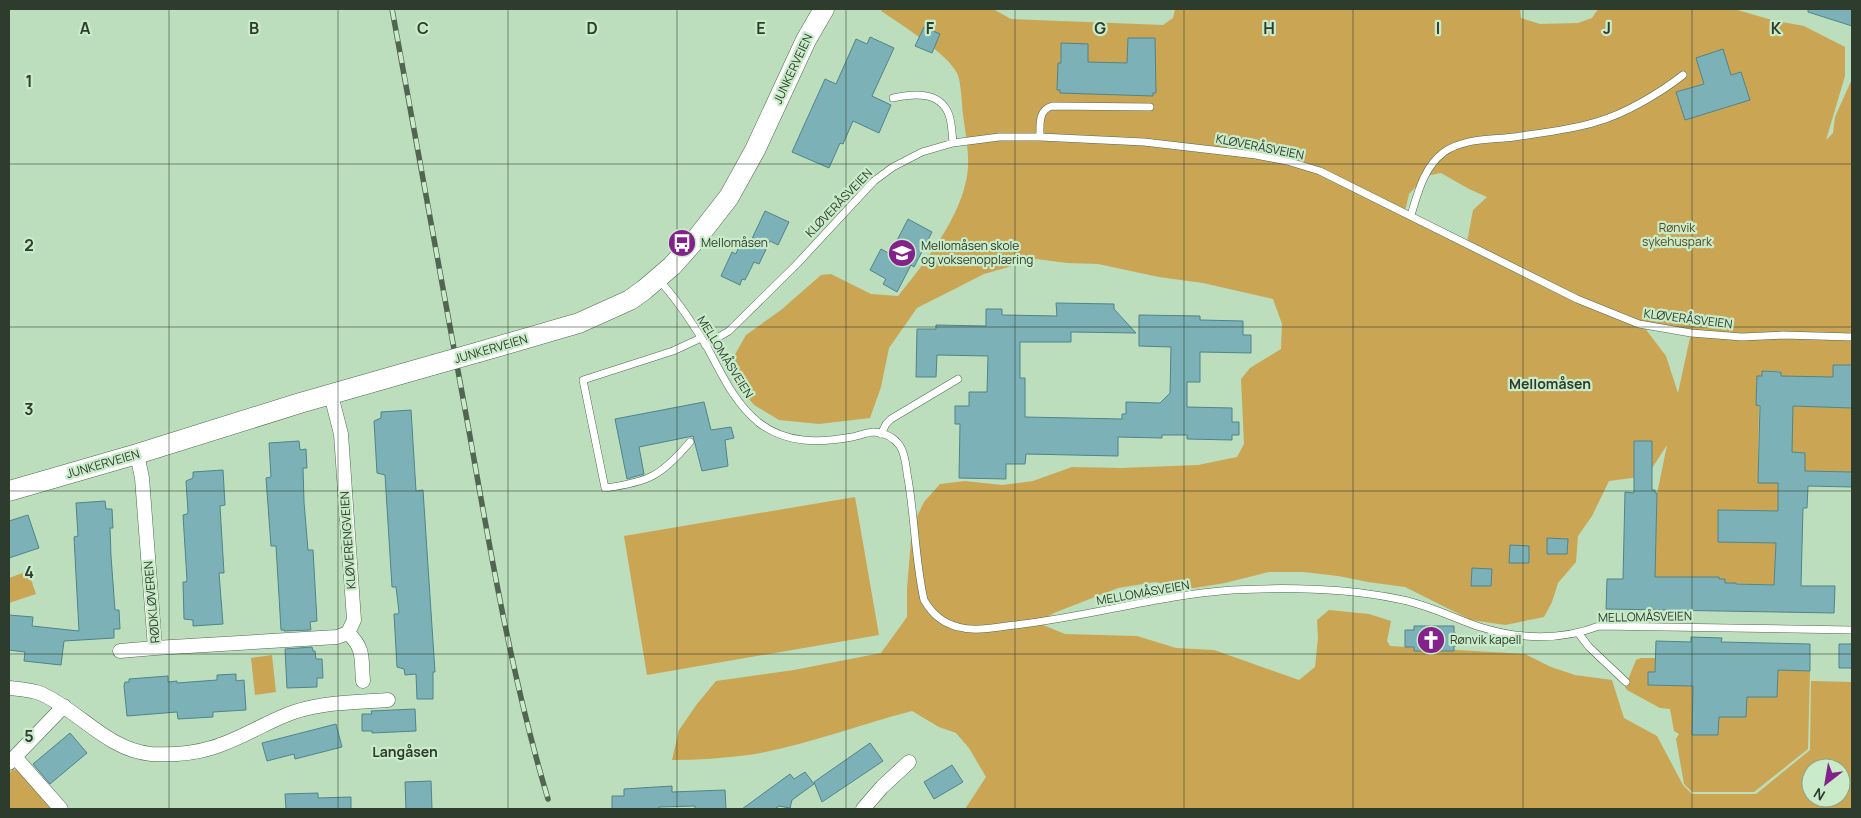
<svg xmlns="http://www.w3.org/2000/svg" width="1861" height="818" font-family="Manrope,sans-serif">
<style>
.green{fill:#caa554;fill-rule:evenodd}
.building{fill:#7bb1b7;stroke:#4f848a}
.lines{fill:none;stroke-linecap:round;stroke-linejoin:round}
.lane-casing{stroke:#4d6b4d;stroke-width:8}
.street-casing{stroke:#4d6b4d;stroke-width:15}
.secondary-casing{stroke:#4d6b4d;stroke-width:21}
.lane{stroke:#fff;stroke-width:7}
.street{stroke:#fff;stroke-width:14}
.secondary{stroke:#fff;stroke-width:20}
.rail-casing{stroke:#526552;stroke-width:5.5}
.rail{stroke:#c9ebc9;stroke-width:4;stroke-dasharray:11;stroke-linecap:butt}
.secondary-bridge-casing{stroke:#4d6b4d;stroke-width:21;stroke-linecap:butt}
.secondary-bridge{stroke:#fff;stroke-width:20}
.grid{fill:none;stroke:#2e3c2e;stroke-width:1;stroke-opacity:0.55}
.labels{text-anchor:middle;stroke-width:4.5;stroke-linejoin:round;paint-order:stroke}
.street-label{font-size:12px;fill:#2e3c2e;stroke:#c9ebc9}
.park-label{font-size:12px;fill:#574621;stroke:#c9ebc9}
.poi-label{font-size:12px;fill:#2e3c2e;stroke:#c9ebc9;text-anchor:start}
.neighbourhood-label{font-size:14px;font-weight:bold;fill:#2e3c2e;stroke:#c9ebc9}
.grid-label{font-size:16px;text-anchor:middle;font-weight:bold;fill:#2e3c2e;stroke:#c9ebc9;stroke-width:4.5;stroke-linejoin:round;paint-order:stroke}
</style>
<rect width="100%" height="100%" fill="#bcdebc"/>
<path class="green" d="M883 9H993L1011 19 1163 25 1173 18 1175 9H1520L1521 18 1540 24 1578 23 1592 18 1598 9H1734L1772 20 1804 26 1845 47V76L1826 140 1833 133 1835 117 1852 79V365H1833V390L1780 376V371H1762V376H1757L1756 405H1759L1758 482 1778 481V511L1719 510 1718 542 1776 543 1774 585 1725 583V579H1718V577H1649L1655 570 1657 494 1667 445 1647 476 1609 481 1592 516 1578 536 1576 562 1558 583 1552 602 1544 617 1505 625 1471 620 1405 587 1368 582 1338 576 1303 572H1269L1225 583 1188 589 1155 582 1118 588 1054 613 1038 623 1065 634 1137 636 1176 648 1214 650 1299 680 1315 667 1318 638 1317 620 1329 610 1369 614 1391 621 1387 641 1390 646 1525 654 1551 667 1575 675 1612 680 1624 718 1657 736 1683 785 1692 794H1756L1810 750 1811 681 1852 682V809H965L986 777 969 748 956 733 939 727 912 711C858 725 804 746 749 755 724 758 698 760 672 760L679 730 697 704 716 681 794 670 881 653 907 617V589L912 527 924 502 940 484 965 481 1002 485 1033 481 1072 467 1121 468 1198 465 1237 457 1244 444 1241 379 1250 368 1281 349 1282 324 1273 299 1203 283 1159 277 1098 264 1067 263 1036 259 984 274 917 308 889 348 881 387 870 418 819 424 779 420 754 405 744 393 734 356 746 335 781 310 821 275 831 274 871 294 898 296C926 261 965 213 968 167 969 150 965 131 963 114 962 105 961 80 957 73 947 53 900 24 881 11ZM1441 173 1469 189 1487 197 1473 210 1467 242 1405 211 1409 194 1426 176ZM1644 327 1691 333 1678 393 1666 356ZM1811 768H1841V798H1811Z
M1832 400V407L1852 408V472L1805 471V453L1792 452V406L1824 407Z
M855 497 879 635 647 675 624 536Z
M28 571 36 594 9 603V578Z
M272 655 276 692 255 695 251 658Z
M1641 658H1655V673H1648V685L1693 686 1692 734 1718 735 1719 717H1746V698L1724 697H1777L1778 670 1810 671 1808 749 1754 792H1692L1684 784 1676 739 1679 734 1674 731 1670 709 1660 708 1627 690 1625 687 1636 660Z
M13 769 20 771 56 809H9V774Z"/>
<path class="building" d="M1808 9H1852V26L1808 12Z
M924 27 940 34 932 53 915 46Z
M870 37 894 48 872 96 891 105 879 133 853 121 843 144 840 143 829 168 792 152 825 79 836 84 856 39 867 44Z
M1128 38H1155L1156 93H1153V96L1060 93V90H1057L1058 63H1061V43L1088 44V62L1127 63Z
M1723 49 1731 75 1741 72 1750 100 1685 120 1676 92 1704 84 1696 58Z
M765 211 789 222 778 245 770 241 759 264 754 262 745 280 742 279 740 285 721 276 732 252 736 254 741 241 749 245Z
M908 219 932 232 914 267 911 265 897 292 883 284 886 279 870 270 881 249 890 254Z
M1056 303 1114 304V309L1136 333 1071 332V342H1020V378H1025V417L1122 419V414H1126V402L1160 403 1170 393 1171 347 1139 346V315L1200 316V320L1243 321V335H1251V353L1200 352V382H1187V407L1232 408V422H1239V435H1232V440L1187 439V435H1162V438L1118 437V456L1026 454 1025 464H1006V479L959 478 960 424H955V406H969V392H987L988 356 937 355 936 377H916L917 329H936V325L986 326V309H1002V315L1057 316Z
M1833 365H1852V408L1793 406 1792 452 1805 453V471L1852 472V487L1808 486 1807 508H1803L1801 586H1835L1834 613 1606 609 1607 579H1623L1625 492 1634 493V441H1652V490H1655V493H1657L1655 577H1719V579H1725V583H1736V584L1774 585 1776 543 1718 542V510L1778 511V483H1758L1760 406 1756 405 1757 376H1762V371L1781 372V376L1833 377Z
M704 402 711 430 731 427 734 438 725 440 728 466 702 471 693 436 639 447 644 474 627 479 615 419Z
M411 410 416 491 423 490 435 672H433V699H417L416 674 405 675 404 669 397 667 394 614H398L399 612 396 587H392L385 475 377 473 374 421 381 418V412Z
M299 441 300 450 306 449 307 468H303L304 502 308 550H313L317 621 310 622 311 630 284 631V630H281L276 546H271L266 478 271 477 269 443Z
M223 470 225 505 220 506 224 573H219L223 624 193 626V620L184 619 183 582H186L187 580 183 515 187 514 188 512 186 481 193 478V472Z
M105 501 106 509H112L113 528H110L111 556 115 610H119L120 629H114V638L64 641 61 665 24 661 25 652 9 650V615L33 617 32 626 79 631 74 537 78 536 76 503Z
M28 515 39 548 9 558V521Z
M1547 538 1568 539 1567 554H1547Z
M1510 545 1529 546V563H1509Z
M1472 568 1492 569 1491 586H1471Z
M1414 626H1454V633H1456V646H1454V651H1414V647H1405V630H1414Z
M1691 637 1722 638 1721 642 1810 644V671L1778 670 1777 697H1747L1746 717H1719L1718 735H1692L1693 686 1648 685V672H1655L1656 641 1691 642Z
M1839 644H1852V668H1839Z
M312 647 313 651H315L316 659H322L323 678H317V687L287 688 285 649Z
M236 674V681L244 680 246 710 213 712V717L178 719 177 712 127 716 124 686 125 682H129V679L168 676V682L177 681V683L217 680V675Z
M415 709 416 731 372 733V731H362V714H372L371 711Z
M336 724 342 747 295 759 294 754 267 761 262 743Z
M70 733 87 753 50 784 33 764Z
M870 743 883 761 822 802 814 782Z
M952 765 963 782 934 799 924 782Z
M805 772 814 784 792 800 790 808 779 806 775 809H742L790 774 794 779Z
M431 781 432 809H406L405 782Z
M672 786V792L725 790 726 809H695V806L659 807V809H612V796H624V789Z
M318 793V798L351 797V809H286L285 794Z"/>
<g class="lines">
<defs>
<path id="lane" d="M893 98C912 94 940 90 949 115 952 123 952 134 953 143
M1040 137C1040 125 1038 110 1052 106L1150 107
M1411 215C1418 192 1424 167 1444 152 1464 138 1491 140 1514 137 1541 133 1570 130 1596 122 1625 114 1660 93 1683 75
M658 279C677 299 693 324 707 347 722 374 733 401 758 422 786 444 819 443 852 437 859 436 867 432 874 432 884 433 894 437 900 446 906 455 906 469 908 479 915 519 915 560 924 600 932 614 942 623 958 627 976 632 997 627 1015 625 1088 617 1159 595 1232 590 1287 587 1344 588 1398 599 1427 604 1453 618 1480 627 1519 639 1560 641 1599 626L1852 630
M705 345 729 331 796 265 874 181 893 167 922 152 953 143 999 137H1040L1144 142 1256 155 1287 161 1320 171 1577 299 1639 324 1691 333 1742 337 1783 335 1852 337
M881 434 886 424 891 419 958 379
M690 442C661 476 649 482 605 488L583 380 673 351 701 338
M1579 634 1589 647 1626 682"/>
<path id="street" d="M331 395 341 434 354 620 348 633
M137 454 142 478 155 648 337 637 348 633
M348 633C365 649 361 659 363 681
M120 651 155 648
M9 688C19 689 33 690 42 694 79 711 108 750 151 754 170 755 192 754 211 748 240 740 265 722 294 712 324 702 357 702 388 700
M15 757 61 809
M9 763 64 706
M863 809 882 787 909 762"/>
<path id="secondary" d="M479 352 579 323 630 300 644 290 672 266 697 238 729 197 755 150 806 40 824 9
M9 491 137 454 300 403 433 365"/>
</defs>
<use href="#lane" class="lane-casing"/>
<use href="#street" class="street-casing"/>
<use href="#secondary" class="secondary-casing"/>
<use href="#lane" class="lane"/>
<use href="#street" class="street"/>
<use href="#secondary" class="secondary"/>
<defs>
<path id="rail" d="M392 9C418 149 443 290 469 431 491 555 512 679 548 799"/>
</defs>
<use href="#rail" class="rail-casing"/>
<use href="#rail" class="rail"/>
<defs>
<path id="secondary-bridge" d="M433 365 479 352"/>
</defs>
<use href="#secondary-bridge" class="secondary-bridge-casing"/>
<use href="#secondary-bridge" class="secondary-bridge"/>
</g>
<path class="grid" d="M169 9V809M338 9V809M508 9V809M677 9V809M846 9V809M1015 9V809M1184 9V809M1353 9V809M1523 9V809M1692 9V809M9 164H1852M9 327H1852M9 491H1852M9 654H1852"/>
<defs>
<symbol id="bus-disc" viewBox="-11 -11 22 22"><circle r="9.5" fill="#84228c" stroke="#c9ebc9"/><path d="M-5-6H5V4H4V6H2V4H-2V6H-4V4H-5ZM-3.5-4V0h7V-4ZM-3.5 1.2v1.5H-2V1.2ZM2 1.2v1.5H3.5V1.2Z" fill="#fff"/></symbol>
<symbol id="school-disc" viewBox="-11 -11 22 22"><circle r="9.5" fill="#84228c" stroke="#c9ebc9"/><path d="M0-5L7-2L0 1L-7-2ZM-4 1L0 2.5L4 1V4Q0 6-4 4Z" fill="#fff"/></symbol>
<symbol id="church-disc" viewBox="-11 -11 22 22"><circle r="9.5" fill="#84228c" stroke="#c9ebc9"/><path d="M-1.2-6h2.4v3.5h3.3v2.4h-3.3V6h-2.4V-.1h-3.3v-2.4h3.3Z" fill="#fff"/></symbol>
</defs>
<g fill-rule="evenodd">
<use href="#bus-disc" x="666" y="227" width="32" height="32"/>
<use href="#school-disc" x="886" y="237" width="32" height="32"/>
<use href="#church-disc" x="1415" y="624" width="32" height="32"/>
</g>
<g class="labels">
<g class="street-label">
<text transform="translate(793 69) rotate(-65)" y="4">JUNKERVEIEN</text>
<text transform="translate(1260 147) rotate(11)" y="4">KLØVERÅSVEIEN</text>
<text transform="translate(839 203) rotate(-46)" y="4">KLØVERÅSVEIEN</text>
<text transform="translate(1688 319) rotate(7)" y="4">KLØVERÅSVEIEN</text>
<text transform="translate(491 349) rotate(-16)" y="4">JUNKERVEIEN</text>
<text transform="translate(725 357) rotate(58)" y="4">MELLOMÅSVEIEN</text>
<text transform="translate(103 464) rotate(-16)" y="4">JUNKERVEIEN</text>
<text transform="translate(348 540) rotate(-94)" y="4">KLØVERENGVEIEN</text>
<text transform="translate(1143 593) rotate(-10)" y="4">MELLOMÅSVEIEN</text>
<text transform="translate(152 602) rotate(-95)" y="4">RØDKLØVEREN</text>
<text transform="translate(1645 617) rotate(-1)" y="4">MELLOMÅSVEIEN</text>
</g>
<g class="park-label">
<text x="1677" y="232">Rønvik<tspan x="1677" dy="14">sykehuspark</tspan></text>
</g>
<g class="poi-label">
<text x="701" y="247">Mellomåsen</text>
<text x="921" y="250">Mellomåsen skole<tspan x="921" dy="14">og voksenopplæring</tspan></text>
<text x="1450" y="644">Rønvik kapell</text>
</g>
<g class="neighbourhood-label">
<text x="1550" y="389">Mellomåsen</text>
<text x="405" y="757">Langåsen</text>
</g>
</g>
<g class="grid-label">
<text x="85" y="34">A</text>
<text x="254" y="34">B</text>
<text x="423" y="34">C</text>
<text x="592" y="34">D</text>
<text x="761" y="34">E</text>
<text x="930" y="34">F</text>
<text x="1100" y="34">G</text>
<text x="1269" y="34">H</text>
<text x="1438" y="34">I</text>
<text x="1607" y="34">J</text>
<text x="1776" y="34">K</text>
<text x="29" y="87">1</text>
<text x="29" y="251">2</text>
<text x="29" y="415">3</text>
<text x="29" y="578">4</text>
<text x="29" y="742">5</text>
</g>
<rect width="1861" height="818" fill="none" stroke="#2e3c2e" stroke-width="20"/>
<g transform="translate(1826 783) rotate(211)"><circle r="24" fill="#c9ebc9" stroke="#8ba58b"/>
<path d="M0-4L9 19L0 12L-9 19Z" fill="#84228c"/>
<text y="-8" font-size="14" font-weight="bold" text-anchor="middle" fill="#2e3c2e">N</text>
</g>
</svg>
